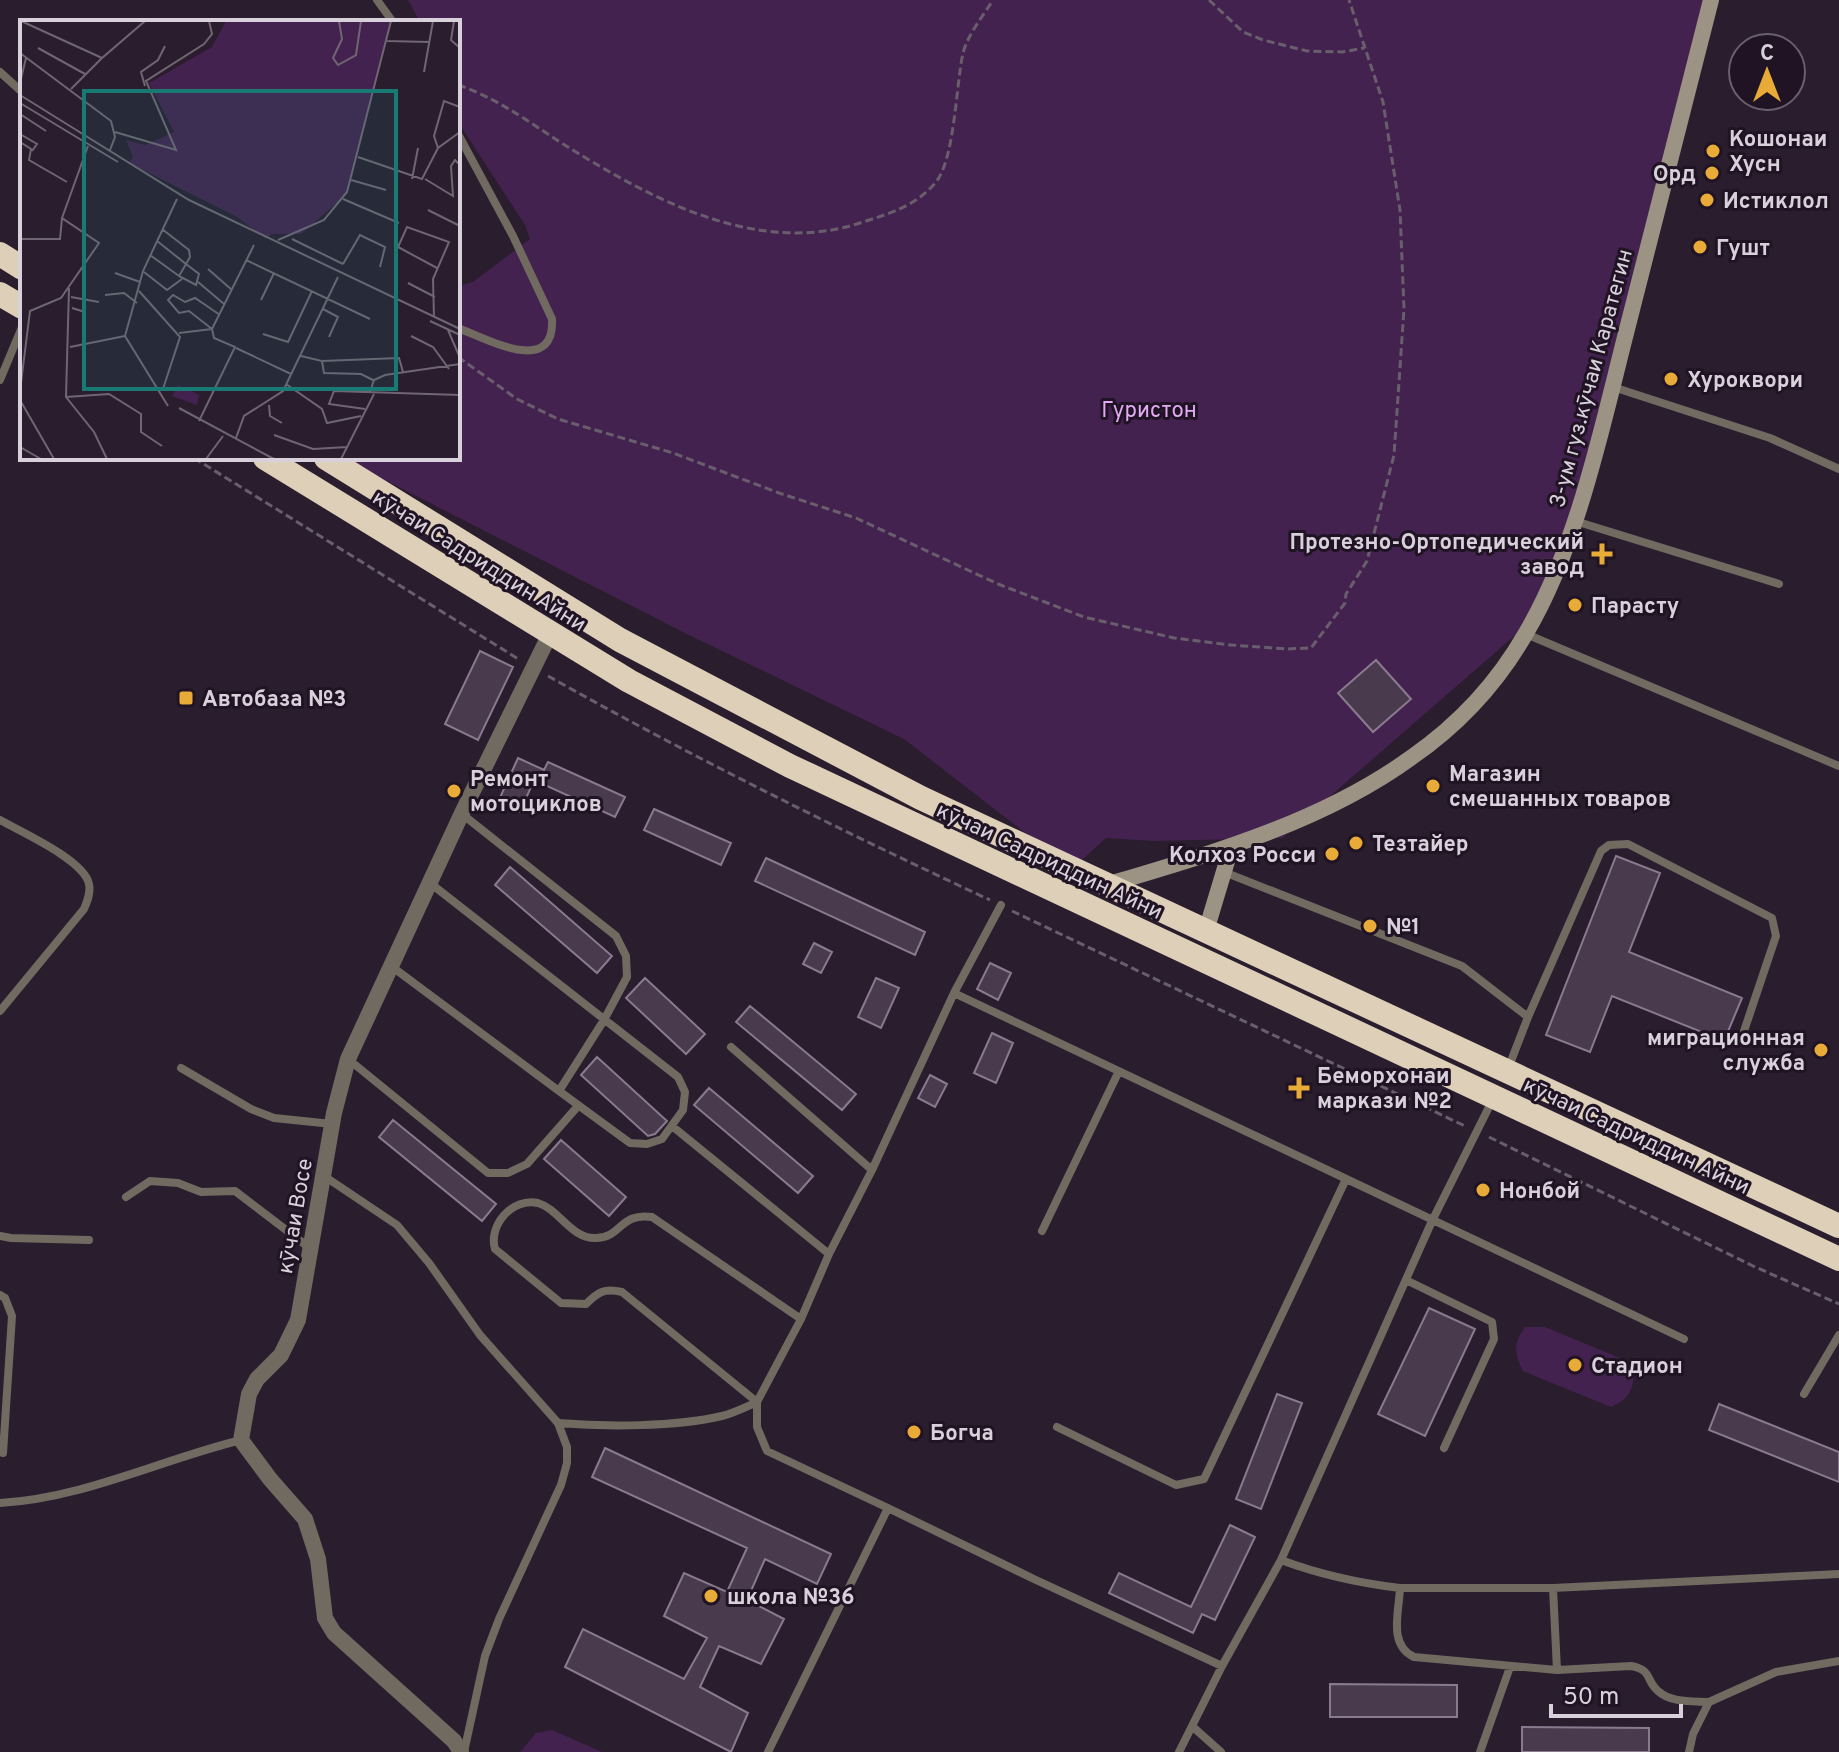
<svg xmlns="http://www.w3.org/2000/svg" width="1839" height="1752" font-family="Overpass,sans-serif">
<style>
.green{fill:#44224f}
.building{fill:#493b4d;stroke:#8a7a8f;stroke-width:2}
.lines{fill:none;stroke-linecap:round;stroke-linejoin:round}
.path{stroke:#695e6c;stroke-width:3;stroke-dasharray:8 4;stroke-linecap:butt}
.lane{stroke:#706a61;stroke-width:8}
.street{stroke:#706a61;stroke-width:16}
.secondary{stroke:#9c9384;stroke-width:16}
.highway{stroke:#decfb8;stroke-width:24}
.poi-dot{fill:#e9ab38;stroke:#201424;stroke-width:3}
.labels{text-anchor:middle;stroke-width:6;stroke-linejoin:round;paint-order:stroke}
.poi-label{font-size:22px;font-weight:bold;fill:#d8d0db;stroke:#201424;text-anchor:start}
.street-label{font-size:22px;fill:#d8d0db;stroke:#201424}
.park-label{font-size:22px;fill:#e3a9f5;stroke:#201424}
.inset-road{fill:none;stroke:#706573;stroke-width:2}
.view{fill:#197a73;fill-opacity:0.15;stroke:#197a73;stroke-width:4}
.inset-edge{fill:none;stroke:#d8d0db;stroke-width:4}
</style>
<rect width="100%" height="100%" fill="#2a1d2e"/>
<path class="green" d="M408 0H1708L1551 604 1282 838 1153 841 1106 838 1072 869 904 739 687 634 342 458H458V286L473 282 530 239 525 225 460 125 458 22H420Z
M1525 1327H1545L1627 1361 1634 1369C1634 1390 1630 1398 1611 1407L1523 1371C1514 1352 1513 1344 1525 1327Z
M552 1730 602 1752H520L536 1733Z"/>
<path class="building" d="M480 651 513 667 478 740 445 724Z
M1376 660 1411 699 1373 732 1338 693Z
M518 758 544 770 548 762 625 797 615 817 534 780 520 812 498 802Z
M654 809 731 843 721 865 644 830Z
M1616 856 1660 873 1629 952 1742 998 1724 1041 1612 996 1590 1052 1546 1035Z
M766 858 925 932 915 955 755 881Z
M510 867 612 956 597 973 495 885Z
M814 943 832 952 821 973 803 964Z
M990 963 1011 973 998 1000 977 989Z
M645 978 705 1034 686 1054 626 998Z
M876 978 899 988 881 1028 858 1017Z
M750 1006 856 1094 842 1110 736 1022Z
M992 1033 1013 1043 996 1083 974 1073Z
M597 1057 667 1121 655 1134 648 1136 581 1075Z
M930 1075 947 1084 935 1107 918 1098Z
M709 1088 813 1176 798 1193 694 1105Z
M393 1120 496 1204 482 1221 379 1137Z
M561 1140 626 1197 609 1216 544 1159Z
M1429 1308 1475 1329 1425 1436 1378 1414Z
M1277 1394 1302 1403 1261 1509 1236 1499Z
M1719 1404 1839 1452V1482L1709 1430Z
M605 1448 831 1554 817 1584 765 1559 747 1600 784 1619 761 1664 719 1646 700 1687 748 1713 731 1752 565 1667 583 1629 684 1679 707 1638 664 1616 684 1573 727 1592 747 1548 592 1477Z
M1230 1525 1255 1537 1215 1620 1202 1614 1193 1633 1109 1593 1119 1573 1191 1607Z
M1330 1684 1457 1685V1717H1330Z
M1522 1727 1649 1728V1752H1522Z"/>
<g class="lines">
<path class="path" d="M1209 0 1243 32 1263 40 1307 51 1342 52 1364 48
M458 85C497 98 529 122 563 144 650 198 757 258 863 222 891 213 916 206 936 182 955 158 956 84 963 53 968 34 983 16 993 0
M458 357 517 399 558 419 673 453 779 493 856 518 998 584 1084 617 1174 638 1231 645 1287 649 1311 648 1345 603 1346 594 1367 561 1394 455 1404 309 1400 210 1383 102 1349 0
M194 458 520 660
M548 676C692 757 840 830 990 900
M1012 911 1467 1127
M1489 1137 1753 1266 1839 1304"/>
<path class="lane" d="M377 0 393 22
M0 72 22 92
M458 134 513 236 552 319C555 377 487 339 458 328
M0 380 22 327
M1613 387 1770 438 1839 469
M1575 521 1779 584
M1526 634 1839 766
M0 820C21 832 84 860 89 884 91 893 87 902 84 909L0 1011
M1224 872 1462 966 1528 1017 1508 1069
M430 883 678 1077 685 1092 683 1110 662 1139 647 1144 630 1143 559 1091 604 1020 627 977 626 956 616 936 462 814
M391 966 559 1091
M954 993 1684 1339
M1528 1017 1601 851 1609 845 1628 844 1772 918 1776 936 1743 1034
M731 1047 872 1170
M348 1059 488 1173H508L527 1164 578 1106
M181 1068 251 1109 274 1118 332 1124
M672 1126 829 1254
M324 1176 397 1225 429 1263 480 1335 558 1423 567 1447V1463L561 1485 499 1619 485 1656 464 1752
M126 1197 150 1181 178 1183 201 1192 235 1191 311 1249
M1042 1231 1118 1073
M0 1236 11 1238 89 1240
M1406 1280 1492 1322 1494 1339 1444 1448
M0 1295 5 1298 12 1316 3 1453
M1804 1394 1839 1335
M558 1423C606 1427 675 1427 722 1416 734 1413 746 1407 757 1402L622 1292C604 1288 598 1292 586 1304L561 1303 495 1249C488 1226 512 1197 538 1203 559 1209 571 1239 596 1238 621 1238 620 1212 652 1217L801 1319
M1057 1427 1176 1485 1204 1479 1346 1179
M0 1503C84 1498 160 1460 241 1440
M888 1508 1036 1580 1222 1666
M1281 1560C1321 1575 1358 1583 1400 1588 1399 1612 1388 1645 1414 1657L1557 1670 1631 1666C1653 1670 1645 1680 1658 1691 1671 1703 1692 1701 1709 1702
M1400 1588H1553L1839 1574
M1553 1588 1557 1670
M1193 1727 1221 1752
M768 1752 888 1508 767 1451 757 1427V1402L801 1319 829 1254 872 1170 954 993 1001 905
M1179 1752 1222 1666 1281 1560 1432 1221 1492 1101
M1480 1752 1510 1667
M1689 1752 1693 1734 1709 1702 1776 1672 1839 1661"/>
<path class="street" d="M461 1752 454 1741 334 1633 325 1618 318 1559 305 1519 270 1479 241 1440 249 1394 257 1379 281 1355 298 1320 334 1113 348 1059 462 813 550 634"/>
<path class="secondary" d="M1106 885C1210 854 1323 822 1412 757 1458 725 1498 682 1526 633 1576 548 1600 436 1624 341 1653 227 1682 114 1711 0
M1206 931 1231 848"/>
<path class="highway" d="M0 254 22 268
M0 294 22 307
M265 458 629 681 790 766 1839 1259
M326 458 620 640 921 798 1839 1226"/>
</g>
<g class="poi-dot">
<circle cx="1713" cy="151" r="8"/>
<circle cx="1712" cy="173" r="8"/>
<circle cx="1707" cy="200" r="8"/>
<circle cx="1700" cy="247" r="8"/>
<circle cx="1671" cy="379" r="8"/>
<path d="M1598 542h8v8h8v8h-8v8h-8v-8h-8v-8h8z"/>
<circle cx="1575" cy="605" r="8"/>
<rect x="178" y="690" width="16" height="16" rx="4"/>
<circle cx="1433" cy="786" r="8"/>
<circle cx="454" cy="791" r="8"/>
<circle cx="1356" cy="843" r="8"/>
<circle cx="1332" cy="854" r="8"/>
<circle cx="1370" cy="926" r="8"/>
<circle cx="1821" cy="1050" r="8"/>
<path d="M1295 1076h8v8h8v8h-8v8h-8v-8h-8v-8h8z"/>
<circle cx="1483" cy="1190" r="8"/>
<circle cx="1575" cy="1365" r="8"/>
<circle cx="914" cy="1432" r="8"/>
<circle cx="711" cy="1596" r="8"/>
</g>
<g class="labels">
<g class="poi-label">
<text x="1729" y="146">Кошонаи<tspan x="1729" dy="25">Хусн</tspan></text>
<text x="1696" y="181" text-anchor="end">Орд</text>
<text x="1723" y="208">Истиклол</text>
<text x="1716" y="255">Гушт</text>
<text x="1687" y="387">Хуроквори</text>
<text x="1584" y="549" text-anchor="end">Протезно-Ортопедический<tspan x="1584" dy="25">завод</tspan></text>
<text x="1591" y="613">Парасту</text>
<text x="202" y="706">Автобаза №3</text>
<text x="1449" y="781">Магазин<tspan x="1449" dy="25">смешанных товаров</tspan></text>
<text x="470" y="786">Ремонт<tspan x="470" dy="25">мотоциклов</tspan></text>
<text x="1372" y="851">Тезтайер</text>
<text x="1316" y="862" text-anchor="end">Колхоз Росси</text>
<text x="1386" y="934">№1</text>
<text x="1805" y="1045" text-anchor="end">миграционная<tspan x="1805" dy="25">служба</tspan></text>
<text x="1317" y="1083">Беморхонаи<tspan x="1317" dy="25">маркази №2</tspan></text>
<text x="1499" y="1198">Нонбой</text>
<text x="1591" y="1373">Стадион</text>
<text x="930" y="1440">Богча</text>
<text x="727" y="1604">школа №36</text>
</g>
<g class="street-label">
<text transform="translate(1590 378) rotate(-75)" y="8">3-ум гуз.кӯчаи Каратегин</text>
<text transform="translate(480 560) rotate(32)" y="8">кӯчаи Садриддин Айни</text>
<text transform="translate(1050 860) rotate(25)" y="8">кӯчаи Садриддин Айни</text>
<text transform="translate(1637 1135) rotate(25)" y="8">кӯчаи Садриддин Айни</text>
<text transform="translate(294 1216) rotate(-80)" y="8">кӯчаи Восе</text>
</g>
<g class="park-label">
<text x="1149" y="417">Гуристон</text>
</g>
</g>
<g transform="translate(20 20)">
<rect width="440" height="440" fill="#2a1d2e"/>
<path d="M206 1H371L327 174 281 214H252L246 219 217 197 109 143 113 137 106 120 125 125 154 112 129 63 192 27ZM158 365 179 375 177 385 152 376Z" fill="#44224f"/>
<path class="inset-road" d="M1 1 82 38 125 1M319 1 322 19 313 38 318 45 336 35 341 1M434 1 431 20 440 28M367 21 409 22M18 28 65 54M0 33 91 101 95 117 90 130M404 52 413 1M0 63 6 38M125 66 121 52 138 40 145 26M51 69 82 38M0 75 169 180 440 309M0 83 98 142M0 94 26 111M95 112 156 130 126 61 184 24 192 14 189 1M0 114 17 124 12 131M0 122 11 129 9 140 47 162M418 128 414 116 424 81 440 87M338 137 402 159 418 128 440 112M392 159 398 128M405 159 433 176 431 146 435 140 440 145M331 160 366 170M323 179 379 203M408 190 440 206M0 219H40L42 198M272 219 323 244M258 220 304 200 327 172 371 1M137 221 166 244 179 254 176 265 159 256 166 244 170 237 169 230 142 209M130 235 159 256M226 240 350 299M323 244 340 215 365 227 360 247M188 249 212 270M124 252 147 270 162 259M95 253 120 262M178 262 204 284M388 263 415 277M49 268 46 377 74 412 87 439M119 271 160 317 143 369M85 275 104 273 117 283M51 277 79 282M241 280 254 253M52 288 65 292 64 318M303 289 318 297 309 317M414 297 413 259 429 222 387 207 378 227 417 248M410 301 440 315M192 309 169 291 159 293 148 280 153 275 165 282 175 278 200 295M428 310 440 338M159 313 192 309M243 314 268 322 292 271M391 316 413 327 429 349M50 327 105 316M216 328 271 354M281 336 302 341 304 353 341 354 353 360M302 341 379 338 383 352M266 364 302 389 307 403 341 396M0 371 10 291 41 278 79 223 42 198 68 126M350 372 354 360 365 355 440 344M46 377 89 374 121 394V412L142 426M0 380 34 439M249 385 250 396 262 403M148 386 105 316 123 251 157 179M159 388 254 439M345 389 309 384 314 371 440 375M179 401 215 327 194 318 192 309 234 225M254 415 293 429 327 427M216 418 224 396 263 371 318 257M0 427 21 439M186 439 203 416M321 439 354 374"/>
<path class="view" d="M64 71H376V369H64Z"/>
<rect width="440" height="440" class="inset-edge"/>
</g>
<g transform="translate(1767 72)"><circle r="38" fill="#201424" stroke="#6a5f6d" stroke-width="2"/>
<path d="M0-6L14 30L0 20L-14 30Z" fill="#e9ab38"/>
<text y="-12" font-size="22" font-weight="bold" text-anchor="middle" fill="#d8d0db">С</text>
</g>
<path d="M1551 1704v12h130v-12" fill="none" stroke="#d8d0db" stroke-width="4"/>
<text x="1563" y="1704" font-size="24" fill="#d8d0db" stroke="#201424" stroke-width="6" paint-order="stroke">50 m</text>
</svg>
